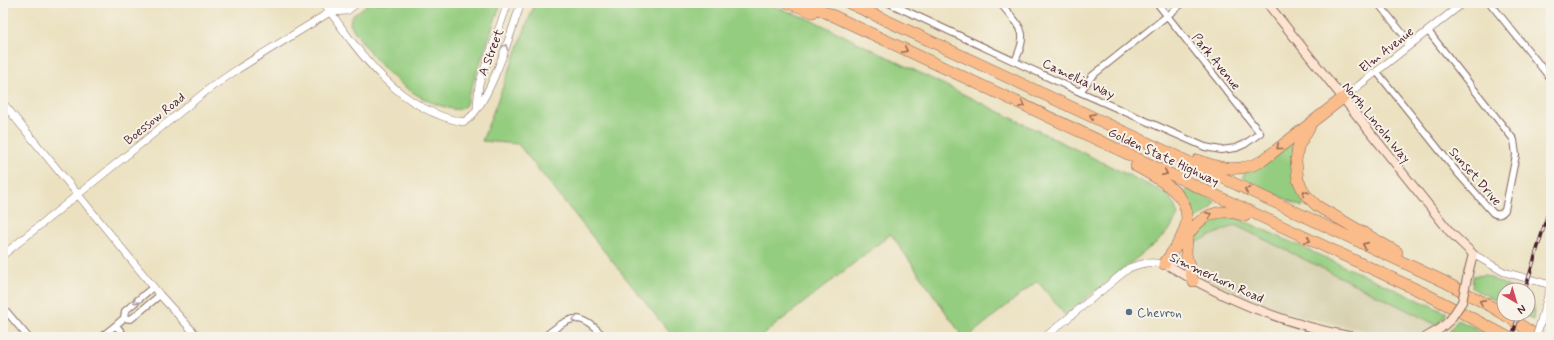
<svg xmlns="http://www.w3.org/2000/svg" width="1554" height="340" font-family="Mynerve,sans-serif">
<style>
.built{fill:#d8d1b1}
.green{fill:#95cd80;stroke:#707656}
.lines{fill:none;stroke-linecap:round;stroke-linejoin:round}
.minor-casing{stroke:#82635f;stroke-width:8}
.tertiary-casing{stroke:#82635f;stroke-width:8}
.secondary-casing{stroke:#82635f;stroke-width:10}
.motorway-casing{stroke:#82635f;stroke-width:12}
.minor{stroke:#fff;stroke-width:6}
.tertiary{stroke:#fff;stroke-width:7}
.secondary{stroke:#fde4d0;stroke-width:8}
.motorway{stroke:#f9bc8a;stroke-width:11}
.rail-casing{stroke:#4a1f2b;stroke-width:3.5}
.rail{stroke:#f7f3e8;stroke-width:2;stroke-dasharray:6;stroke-linecap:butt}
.tertiary-bridge-casing{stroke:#82635f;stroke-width:8;stroke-linecap:butt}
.secondary-bridge-casing{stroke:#82635f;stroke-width:10;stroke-linecap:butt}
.tertiary-bridge{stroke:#fff;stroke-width:7}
.secondary-bridge{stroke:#fde4d0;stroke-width:8}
.oneway{stroke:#ae9aa0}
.oneway2{stroke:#996656}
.service-dot{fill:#5c6f8a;stroke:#f7f3e8;stroke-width:1.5}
.labels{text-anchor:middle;stroke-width:4;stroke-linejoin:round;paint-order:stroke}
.street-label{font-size:13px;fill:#4a1f2b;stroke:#f7f3e8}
.service-label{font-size:13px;fill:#4e5e75;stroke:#f7f3e8;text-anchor:start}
</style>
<rect width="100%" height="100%" fill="#f7f3e8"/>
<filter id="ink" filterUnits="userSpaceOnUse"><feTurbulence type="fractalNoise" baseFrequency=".025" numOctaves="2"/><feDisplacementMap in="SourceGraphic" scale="8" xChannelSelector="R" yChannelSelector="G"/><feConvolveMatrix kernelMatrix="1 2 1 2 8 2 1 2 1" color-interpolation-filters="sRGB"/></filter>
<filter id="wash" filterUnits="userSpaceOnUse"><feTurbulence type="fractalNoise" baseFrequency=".012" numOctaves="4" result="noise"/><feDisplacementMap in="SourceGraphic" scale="16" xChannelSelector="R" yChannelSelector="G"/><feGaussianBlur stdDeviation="0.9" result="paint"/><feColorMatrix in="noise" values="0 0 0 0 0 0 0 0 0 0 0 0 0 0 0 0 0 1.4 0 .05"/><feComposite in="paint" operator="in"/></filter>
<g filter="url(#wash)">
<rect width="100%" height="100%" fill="#ebe1c0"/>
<path class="built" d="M1235 225 1437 325 1422 333 1405 336H1387L1311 319 1277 309 1207 280 1199 272 1192 260 1190 245Z"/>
<path class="green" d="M369 3H501L465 106C459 112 452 109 445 107 404 96 371 58 350 24L351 17Z
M535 3H765L812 20 1167 194 1174 204 1178 215 1170 229 1157 242 1065 315 1037 281 968 337H963L891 234 760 337H673L518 144 482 141Z
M1301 134 1294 150 1305 200 1302 207 1242 178 1245 172Z
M1187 189 1215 201 1211 209 1191 223 1184 198Z
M1219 216 1240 219 1447 313 1437 325 1235 225 1190 245 1192 235 1209 221Z
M1485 275 1511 288 1513 290H1504V305L1472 288 1473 276Z
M1530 294 1534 307 1533 320 1523 315 1528 314Z
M1458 320 1494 337H1461L1449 331Z"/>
</g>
<g filter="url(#ink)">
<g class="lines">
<defs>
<path id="minor" d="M889 3 1080 92 1205 147 1221 150 1236 148 1245 144 1260 133 1157 3
M1000 3C1020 27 1030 30 1015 61
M1378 3 1411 44
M1490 3 1551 79
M1377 72 1456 171 1493 213C1498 216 1502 214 1505 210L1516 155 1514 140 1428 31
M1080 92 1092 76 1183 3
M7 312 28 337
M124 318 125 311 153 287
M116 325 124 318 131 319 160 295
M101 337 116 325 125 337
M544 337C569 317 580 309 604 337"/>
<path id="tertiary" d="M324 3C359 53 398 110 463 122 487 113 512 29 521 3
M330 12 347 11 357 3
M1343 98 1463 3
M3 103 160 295 198 337
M477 106 479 84 508 3
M1473 254 1504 272 1551 285
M3 255 210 88 238 69 330 12 337 3
M1540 324 1551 285
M1045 337 1129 268C1141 263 1155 260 1167 266"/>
<path id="secondary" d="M1267 3 1450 232 1473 254 1467 278
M1171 267C1227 301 1289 325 1354 337
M1426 337 1440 329 1450 320"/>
<path id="motorway" d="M789 3 813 12
M806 3 1426 294 1508 337
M849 3 1443 281 1494 308 1539 337
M1310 126 1298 147 1296 161 1298 180 1305 194 1317 206 1397 252
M1198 160C1221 169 1239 173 1262 161L1343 98
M1136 166C1156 178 1193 194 1186 224 1183 239 1172 252 1164 264
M1187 238 1186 254 1193 281
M1186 239C1199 215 1219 206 1245 216"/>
</defs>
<use href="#minor" class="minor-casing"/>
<use href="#tertiary" class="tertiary-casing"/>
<use href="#secondary" class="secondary-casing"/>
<use href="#motorway" class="motorway-casing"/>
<use href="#minor" class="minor"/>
<use href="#tertiary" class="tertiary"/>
<use href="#secondary" class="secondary"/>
<use href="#motorway" class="motorway"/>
<defs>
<path id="rail" d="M1525 290 1551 203
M1512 337 1519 314"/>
</defs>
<use href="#rail" class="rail-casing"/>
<use href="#rail" class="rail"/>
<defs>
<path id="tertiary-bridge" d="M1536 337 1540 324"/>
<path id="secondary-bridge" d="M1450 320 1462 302 1467 278"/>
</defs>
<use href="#tertiary-bridge" class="tertiary-bridge-casing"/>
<use href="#secondary-bridge" class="secondary-bridge-casing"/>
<use href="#tertiary-bridge" class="tertiary-bridge"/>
<use href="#secondary-bridge" class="secondary-bridge"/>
</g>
<defs><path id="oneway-chevron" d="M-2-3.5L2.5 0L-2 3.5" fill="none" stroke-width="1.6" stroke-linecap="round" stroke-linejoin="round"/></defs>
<g class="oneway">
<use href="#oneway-chevron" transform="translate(505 47) rotate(-69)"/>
<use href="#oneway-chevron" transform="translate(136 301) rotate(140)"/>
<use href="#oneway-chevron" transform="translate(575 320) rotate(171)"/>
</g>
<g class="oneway2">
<use href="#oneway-chevron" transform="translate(905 50) rotate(25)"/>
<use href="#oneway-chevron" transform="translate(1022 105) rotate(25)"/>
<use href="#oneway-chevron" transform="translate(1092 116) rotate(-155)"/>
<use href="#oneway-chevron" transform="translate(1279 147) rotate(141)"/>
<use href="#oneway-chevron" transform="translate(1165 173) rotate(25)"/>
<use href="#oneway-chevron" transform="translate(1247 190) rotate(-154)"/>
<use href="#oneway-chevron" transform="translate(1305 193) rotate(-122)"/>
<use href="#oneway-chevron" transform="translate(1209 215) rotate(-23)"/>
<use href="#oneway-chevron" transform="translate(1308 240) rotate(24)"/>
<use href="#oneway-chevron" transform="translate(1365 245) rotate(-156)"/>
<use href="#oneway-chevron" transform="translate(1482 302) rotate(-152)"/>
</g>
</g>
<circle class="service-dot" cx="1129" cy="312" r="4"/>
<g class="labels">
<g class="street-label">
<text transform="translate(1386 49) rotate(-38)" y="5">Elm Avenue</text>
<text transform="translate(490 52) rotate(-69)" y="5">A Street</text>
<text transform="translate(1217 61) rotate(51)" y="5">Park Avenue</text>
<text transform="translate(1079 78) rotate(25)" y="5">Camellia Way</text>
<text transform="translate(154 118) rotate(-39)" y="5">Boessow Road</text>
<text transform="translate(1377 122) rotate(51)" y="5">North Lincoln Way</text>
<text transform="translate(1164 156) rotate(25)" y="5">Golden State Highway</text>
<text transform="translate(1476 176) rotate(49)" y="5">Sunset Drive</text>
<text transform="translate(1217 277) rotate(25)" y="5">Simmerhorn Road</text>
</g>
<g class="service-label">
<text x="1137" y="317">Chevron</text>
</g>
</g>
<rect width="1554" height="340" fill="none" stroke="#f7f3e8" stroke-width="16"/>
<g transform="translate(1516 302) rotate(142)"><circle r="19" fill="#f7f3e8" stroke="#b29e9c"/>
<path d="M0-3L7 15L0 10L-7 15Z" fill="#d1495b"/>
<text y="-6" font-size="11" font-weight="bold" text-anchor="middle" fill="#4a1f2b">N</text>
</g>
</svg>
